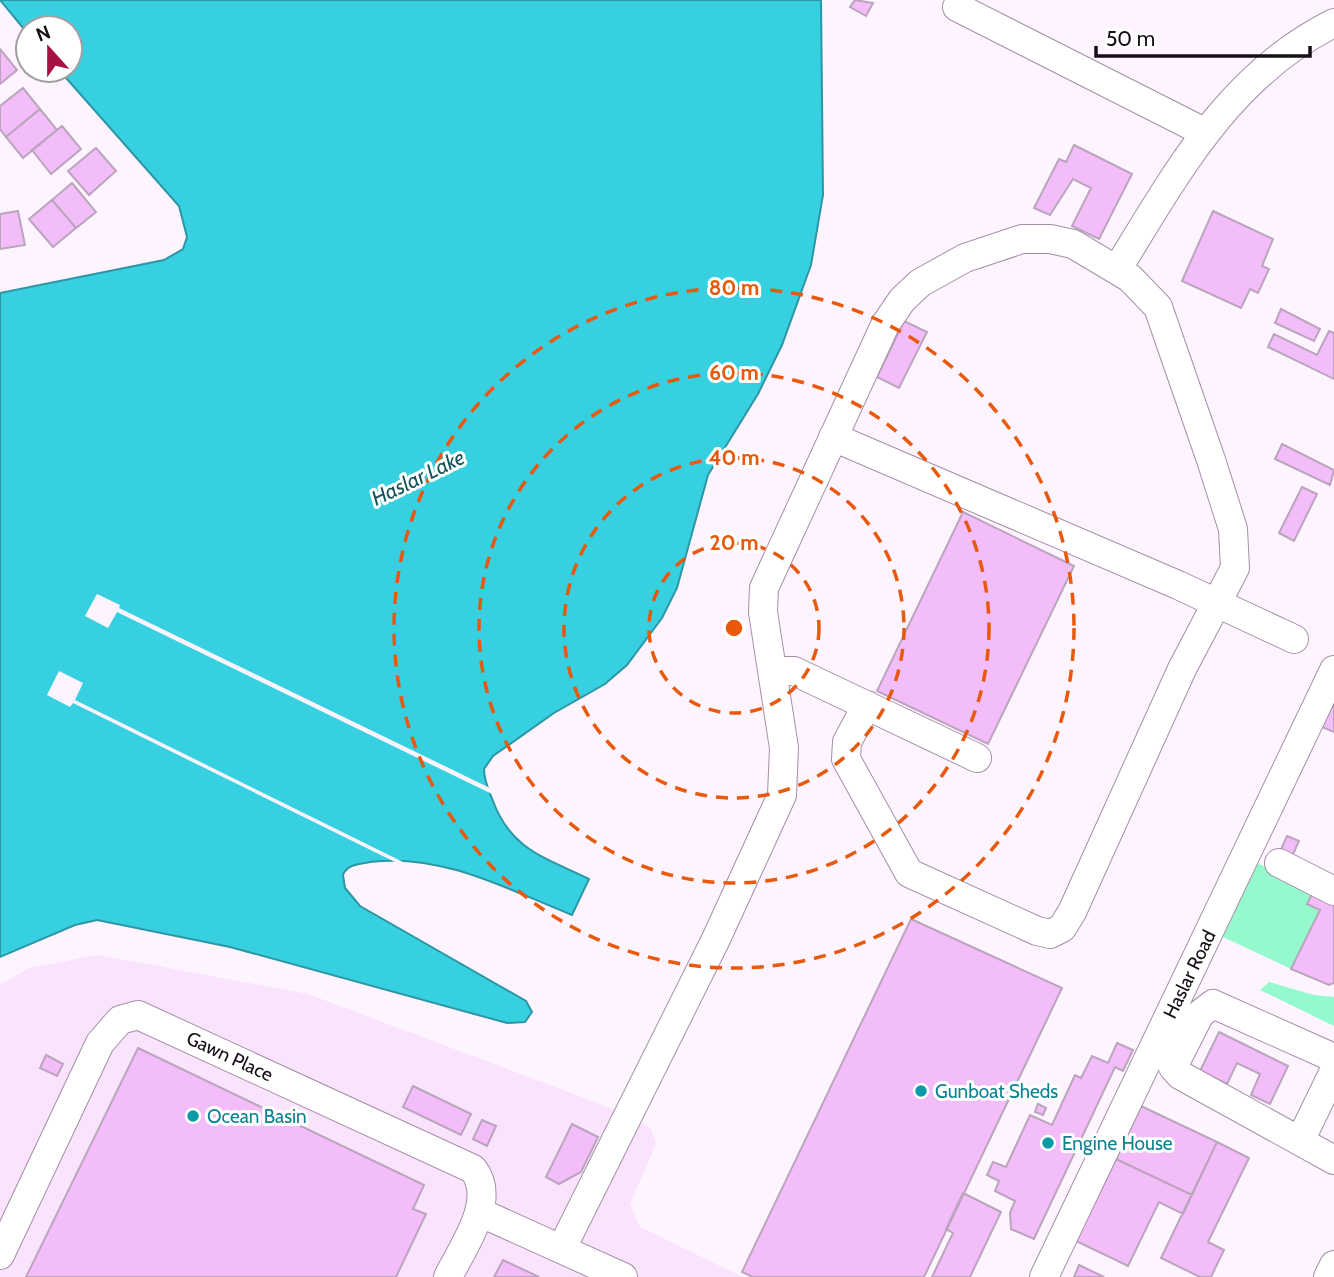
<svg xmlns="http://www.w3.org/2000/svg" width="1334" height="1277" font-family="Cabin,sans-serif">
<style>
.built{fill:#fae3fd}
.green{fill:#94f9cd}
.water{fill:#36d0e1;stroke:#2d96a5;stroke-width:2}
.pier{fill:#fef4ff}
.building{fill:#f3bdf9;stroke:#bba4bd;stroke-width:2}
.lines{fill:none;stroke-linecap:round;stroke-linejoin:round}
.minor-casing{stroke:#a58fa7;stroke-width:30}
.minor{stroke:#fff;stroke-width:28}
.ring{fill:none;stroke:#e8590c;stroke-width:3.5;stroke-dasharray:12 9}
.culture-dot{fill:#0f9aa8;stroke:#fff;stroke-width:2.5}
.labels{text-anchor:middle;stroke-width:6;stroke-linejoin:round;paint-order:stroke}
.street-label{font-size:19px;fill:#170f18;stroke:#fff}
.culture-label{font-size:19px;fill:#0d838f;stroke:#fff;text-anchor:start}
.water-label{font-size:21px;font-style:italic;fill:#135259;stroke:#fff}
.centre{fill:#e8590c;stroke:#fff;stroke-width:3.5}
.ring-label{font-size:21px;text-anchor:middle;font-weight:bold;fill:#e8590c;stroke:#fff;stroke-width:6;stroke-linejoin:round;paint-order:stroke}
</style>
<rect width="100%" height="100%" fill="#fef4ff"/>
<path class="built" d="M98 955 308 994 616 1110 651 1128 656 1144 630 1204 640 1227 743 1277H0V985L29 968Z"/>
<path class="green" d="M1257 863 1314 890 1320 910 1291 969 1223 937Z
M1269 982 1314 995 1334 997V1026L1260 990Z"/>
<path class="water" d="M0 0H821L823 195 811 265 782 345 758 394 708 475 677 588 662 618 627 665 605 684 554 713 493 756 484 769C484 781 489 791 493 801 511 850 546 858 589 879L572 915C507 889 442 853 370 862 360 864 347 864 343 875L345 888 360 906 526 1001 532 1012 525 1022 507 1023 230 947 97 920 75 925 0 957V293L164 260 183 249 187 237 179 206 59 70H70V28H28V34Z"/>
<path class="pier" d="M97 594 120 605 119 608 492 789 494 795 117 612 108 628 85 616Z
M59 671 83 683 75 700 405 863H397L73 703 70 707 47 695Z"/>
<path class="building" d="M855 0 873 3 866 16 850 7Z
M0 49 17 70 0 84Z
M23 88 40 109 6 137 0 129V106Z
M40 109 57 130 23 158 6 137Z
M62 126 81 149 51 174 32 150Z
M1074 145 1132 174 1099 239 1072 226 1091 188 1073 179 1050 215 1034 208 1059 159 1066 162Z
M96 148 116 171 89 195 68 171Z
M72 183 96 212 76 228 52 200Z
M52 200 76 228 53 247 29 219Z
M18 211 25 245 0 249V214Z
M1213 211 1273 239 1262 266 1269 269 1258 293 1250 289 1241 308 1182 281Z
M1281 309 1320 329 1314 341 1275 323Z
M904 321 927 332 899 388 877 377Z
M1329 331 1334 333V379L1268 347 1274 334 1317 355Z
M1282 444 1334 470 1330 485 1275 459Z
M1302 487 1317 494 1294 541 1279 533Z
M963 512 1074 566 988 744 877 691Z
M1334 701V732L1322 727Z
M1287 836 1299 841 1290 861 1278 856Z
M1314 890 1334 900V983L1329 985 1291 969 1320 910 1307 904Z
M911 919 1062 988 924 1277H753L742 1272Z
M1219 1032 1288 1066 1270 1104 1251 1095 1260 1074 1237 1063 1227 1084 1200 1071Z
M1117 1043 1133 1050 1123 1071 1115 1067 1034 1239 1011 1229 1010 1213 1015 1201 995 1191 999 1181 987 1175 993 1162 1006 1167 1030 1115 1052 1125 1075 1075 1081 1078 1092 1056 1108 1063Z
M138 1048 424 1185 413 1209 426 1214 396 1277H26Z
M46 1055 63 1064 57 1076 40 1068Z
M413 1086 471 1114 461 1135 403 1107Z
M1038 1104 1046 1108 1043 1115 1035 1112Z
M1141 1106 1217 1142 1192 1195 1116 1159Z
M482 1120 496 1126 487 1146 473 1139Z
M572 1124 598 1137 581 1172 559 1184 546 1177Z
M1217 1142 1249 1158 1208 1242 1224 1250 1211 1277H1200L1161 1258Z
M1116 1159 1192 1195 1183 1214 1159 1202 1128 1266 1076 1241Z
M963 1193 1001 1212 970 1277H932L953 1233 946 1229Z
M503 1260 539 1277H494Z
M1079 1265 1104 1277H1074Z"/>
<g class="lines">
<defs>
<path id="minor" d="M957 7 1204 132
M1118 268C1176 174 1229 75 1334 23
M833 437 1178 585 1294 639
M773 671H794L977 758
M1279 863 1334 891
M1334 1058 1213 1004 1200 1014 1173 1067 1180 1075 1334 1160
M1300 1141 1334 1071
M479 1212 623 1277
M562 1248 716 939 782 795 784 748 763 612 764 588 885 325 902 300 920 283 965 258 1022 239H1050L1073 244 1130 278 1158 307 1211 460 1233 529 1235 568 1182 669 1072 912 1062 928 1050 934 1037 931 909 873 846 759 847 742 867 705
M0 1255 100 1043 120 1020 138 1015 473 1169C498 1200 462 1248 448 1277
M1044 1277 1334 670
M1328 1277 1334 1265"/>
</defs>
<use href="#minor" class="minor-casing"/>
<use href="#minor" class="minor"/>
</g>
<g class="ring">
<circle cx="734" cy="628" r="85"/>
<circle cx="734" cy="628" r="170"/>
<circle cx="734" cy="628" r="255"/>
<circle cx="734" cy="628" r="340"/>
</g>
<g class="culture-dot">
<circle cx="921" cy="1091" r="7"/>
<circle cx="193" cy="1116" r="7"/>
<circle cx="1048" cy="1143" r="7"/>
</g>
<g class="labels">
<g class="street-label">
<text transform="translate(1189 974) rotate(-64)" y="7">Haslar Road</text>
<text transform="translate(230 1056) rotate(25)" y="7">Gawn Place</text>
</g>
<g class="culture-label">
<text x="935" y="1098">Gunboat Sheds</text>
<text x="207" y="1123">Ocean Basin</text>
<text x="1062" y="1150">Engine House</text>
</g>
<g class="water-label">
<text transform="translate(418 478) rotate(-26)" y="7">Haslar Lake</text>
</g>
</g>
<circle cx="734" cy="628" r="10" class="centre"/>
<g class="ring-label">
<text x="734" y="295">80 m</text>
<text x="734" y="380">60 m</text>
<text x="734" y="465">40 m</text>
<text x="734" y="550">20 m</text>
</g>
<g transform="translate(49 49) rotate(339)"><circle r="33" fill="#ffffff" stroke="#a29fa3" stroke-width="2"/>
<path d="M0-5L12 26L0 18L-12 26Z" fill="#a71043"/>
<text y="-10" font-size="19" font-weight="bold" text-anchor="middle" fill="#170f18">N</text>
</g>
<path d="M1096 46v10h214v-10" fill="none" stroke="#170f18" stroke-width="3.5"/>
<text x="1106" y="46" font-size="21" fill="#170f18" stroke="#ffffff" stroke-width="5" paint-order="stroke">50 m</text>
</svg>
